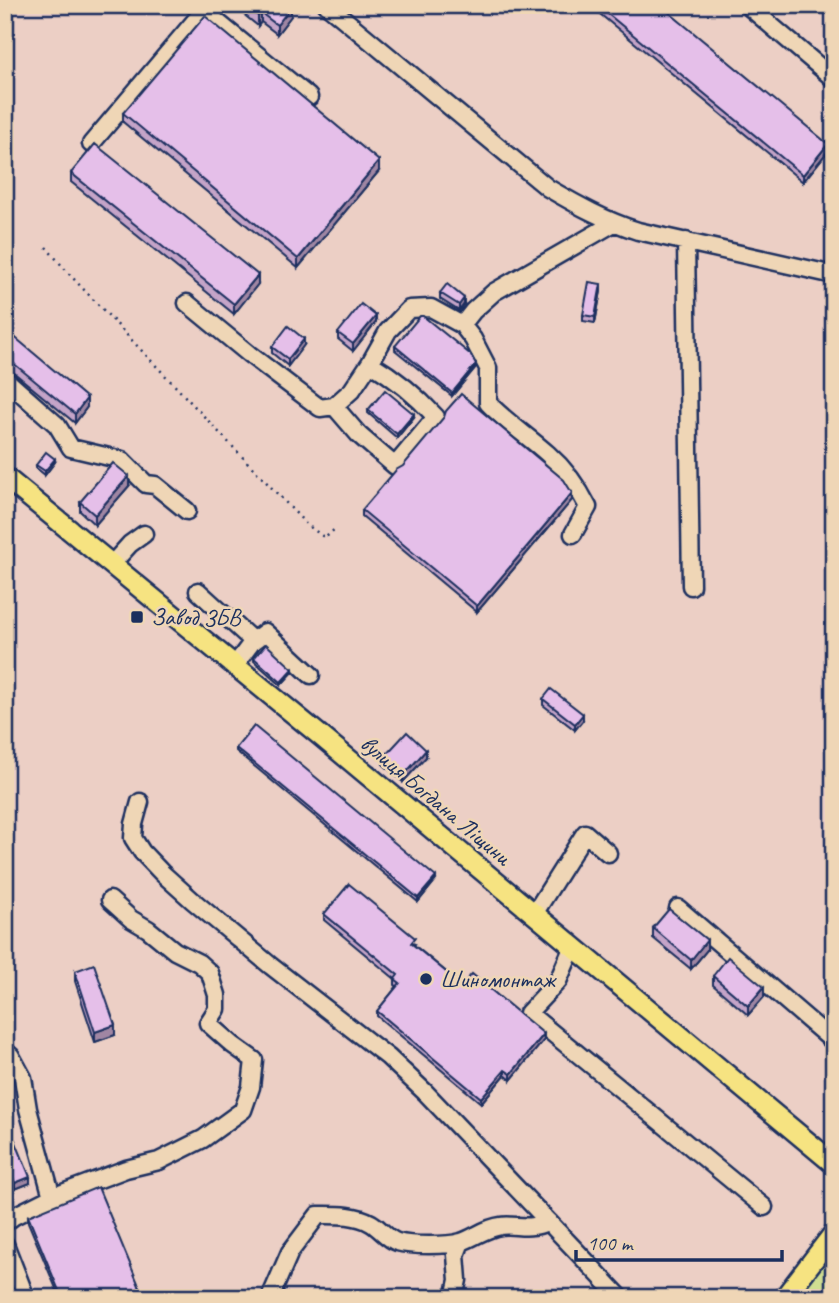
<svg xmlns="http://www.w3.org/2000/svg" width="839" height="1303" font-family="Caveat,sans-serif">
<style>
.green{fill:#d0de92;stroke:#768678;stroke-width:2}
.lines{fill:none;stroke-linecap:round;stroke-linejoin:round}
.minor-casing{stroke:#1b2f5e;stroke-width:21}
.major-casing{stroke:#1b2f5e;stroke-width:24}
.path{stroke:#1b2f5e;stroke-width:2.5;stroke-dasharray:2 5;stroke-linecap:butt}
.minor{stroke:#efd6b6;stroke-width:16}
.major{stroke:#f6e381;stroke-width:19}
.wall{fill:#c5a4c8;stroke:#1b2f5e;stroke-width:2}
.shaded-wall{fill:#a086a3;stroke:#1b2f5e;stroke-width:2}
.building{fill:#e5bfe9;stroke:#1b2f5e;stroke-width:2}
.poi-dot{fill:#1b2f5e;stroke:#efd6b6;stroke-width:2.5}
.labels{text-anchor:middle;stroke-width:5;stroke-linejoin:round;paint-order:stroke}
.poi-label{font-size:24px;fill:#1b2f5e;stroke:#efd6b6;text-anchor:start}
.street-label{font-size:24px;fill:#1b2f5e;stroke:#efd6b6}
</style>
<rect width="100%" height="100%" fill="#eccfc5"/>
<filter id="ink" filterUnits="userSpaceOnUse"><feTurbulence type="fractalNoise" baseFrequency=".0143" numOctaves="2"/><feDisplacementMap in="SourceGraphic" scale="14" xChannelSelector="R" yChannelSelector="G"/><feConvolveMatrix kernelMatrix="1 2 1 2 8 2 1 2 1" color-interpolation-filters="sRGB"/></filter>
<g filter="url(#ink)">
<path class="green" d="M834 1249V1298H794Z"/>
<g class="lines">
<defs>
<path id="minor" d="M203 5 210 16 309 97
M327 5 548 188C577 205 606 221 638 231L834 275
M747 5 834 79
M91 144 205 9
M686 241 691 586
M187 303 249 354 320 408 334 406 352 390 370 363 388 331 409 309 431 308 462 325 473 311 494 292 614 223
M462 325 473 339 488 368V403C506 422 528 436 548 454 565 469 578 487 588 507L573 534
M5 379 57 425 71 448 122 460 146 484 155 485 187 511
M334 406 359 435 395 466 436 417C416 395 395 378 370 363
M112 564 130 544 144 534
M198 591 253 641
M235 665 253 641 265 632 311 675
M140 802 134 824 133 838 142 852 162 873 192 900 271 966 388 1057 425 1092 621 1298
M678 908 834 1042
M534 914 585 833 608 853
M573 946 558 981 528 1013 764 1207
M5 1051 11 1056 23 1078 28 1109 52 1197 14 1216 5 1223
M52 1197 126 1169 159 1161 203 1139 243 1110 251 1087 254 1060 233 1045 208 1023 217 1009V995L210 973 199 963 175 951 148 929 131 919 110 900
M5 1244 26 1298
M270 1298 290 1252 318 1215C336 1215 355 1214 371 1223 380 1228 387 1239 397 1242 411 1246 447 1246 461 1242 476 1237 485 1228 501 1226 511 1224 522 1228 533 1226 538 1226 544 1223 549 1222
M454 1298 458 1280 456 1255 461 1242"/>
<path id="major" d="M5 477 322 737 834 1164
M784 1298 834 1233"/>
</defs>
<use href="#minor" class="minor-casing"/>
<use href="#major" class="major-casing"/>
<path class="path" d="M46 247 70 275 306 524 325 538 337 527"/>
<use href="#minor" class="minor"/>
<use href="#major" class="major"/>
</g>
<path class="wall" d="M232 5H290L291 16 277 34 261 22 258 26Z
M589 5H660L828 151 803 182Z
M123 113 379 171 298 268 123 122Z
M71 173 258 284 234 314 71 182Z
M601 291 595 323 583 321V315Z
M440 293 464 304 459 311 440 299Z
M376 322 353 351 338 339V333Z
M5 329 87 407 75 423 12 371 5 368Z
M304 345 288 366 272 353V347Z
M395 346 476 367 452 396 395 350Z
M368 410 414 417 397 438 368 413Z
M55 462 45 475 36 468V465Z
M129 486 95 525 80 511V502Z
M572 500 477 612 362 516V510Z
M254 658 293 672 281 685 254 661Z
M543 699 583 720 575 730 543 705Z
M236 748 436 880 418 902 236 751Z
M426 757 403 782 383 764V758Z
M324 914 415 944 414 945 462 985 544 1040 511 1080 505 1075 481 1103 377 1016V1011L397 986 395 985V979L324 920Z
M653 928 707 950 691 969 653 938Z
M75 971 115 1035 95 1042 75 981Z
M713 976 764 997 748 1015 713 985Z
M5 1144 30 1183 15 1189 10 1176Z
M28 1216 140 1294 132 1298H60L28 1222Z"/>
<path class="shaded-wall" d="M291 7V16L277 34V25Z
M261 13V22L258 26V16Z
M828 144V151L803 182V175Z
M379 161V171L298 268V259Z
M258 275V284L234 314V304Z
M601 284V291L595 323V317Z
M464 298V304L459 311V305Z
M376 316V322L353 351V344Z
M304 339V345L288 366V359Z
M476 364V367L452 396V393Z
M87 398V407L75 423V414Z
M414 414V417L397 438V434Z
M55 459V462L45 475V471Z
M129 476V486L95 525V515Z
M572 493V500L477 612V606Z
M293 669V672L281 685V682Z
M583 714V720L575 730V724Z
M426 750V757L403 782V776Z
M436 877V880L418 902V898Z
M707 940V950L691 969V960Z
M764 987V997L748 1015V1006Z
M115 1025V1035L95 1042V1032Z
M544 1034V1040L511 1080V1074Z
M505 1070V1075L481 1103V1098Z
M10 1169V1176L5 1178V1171Z
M30 1177V1183L15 1189V1183Z
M140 1288V1294L132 1298H118Z"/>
<path class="building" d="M244 5H290L291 7 277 25 261 13 258 16Z
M597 5H660L828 144 803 175Z
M205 16 379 161 298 259 123 113Z
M95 144 258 275 234 304 71 173Z
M589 282 601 284 595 317 583 315Z
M447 284 464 298 459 305 440 293Z
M361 304 376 316 353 344 338 333Z
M420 316H423L471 355 476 364 452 393 395 346Z
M288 326 304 339 288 359 272 347Z
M5 329 87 398 75 414 12 362 5 359Z
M385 390 414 414 397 434 368 410Z
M461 394 564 480 572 493 477 606 362 510 396 470 403 466 444 417 446 411Z
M46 452 55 459 45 471 36 465Z
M113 463 129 476 95 515 80 502Z
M266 644 293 669 281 682 254 658Z
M551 689 583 714 575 724 543 699Z
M254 726 436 877 418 898 236 748Z
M407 732 426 750 403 776 383 758Z
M349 884 415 938 411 943 462 985 472 974 544 1034 511 1074 505 1070 481 1098 377 1011 400 983 395 979 398 975 324 914Z
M669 909 707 940 691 960 653 928Z
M728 957 764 987 748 1006 713 976Z
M94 964 115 1025 95 1032 75 971Z
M15 1140 30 1177 15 1183 10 1169 5 1171V1144Z
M98 1187 140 1288 118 1298H62L28 1216Z"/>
</g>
<g class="poi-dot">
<rect x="130" y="610" width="14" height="14" rx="3.5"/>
<circle cx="426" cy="979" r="7"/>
</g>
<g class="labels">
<g class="poi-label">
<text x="151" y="625">Завод ЗБВ</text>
<text x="440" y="987">Шиномонтаж</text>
</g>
<g class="street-label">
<text transform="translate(436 800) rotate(40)" y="8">вулиця Богдана Ліщини</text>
</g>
</g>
<rect width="839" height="1303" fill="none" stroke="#efd6b6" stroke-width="28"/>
<rect x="14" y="14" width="811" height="1275" fill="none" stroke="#1b2f5e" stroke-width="2.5" filter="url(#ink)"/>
<path d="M576 1250v10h206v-10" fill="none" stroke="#1b2f5e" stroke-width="3.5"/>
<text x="587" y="1250" font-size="21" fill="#1b2f5e" stroke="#efd6b6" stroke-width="5" paint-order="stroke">100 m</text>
</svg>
